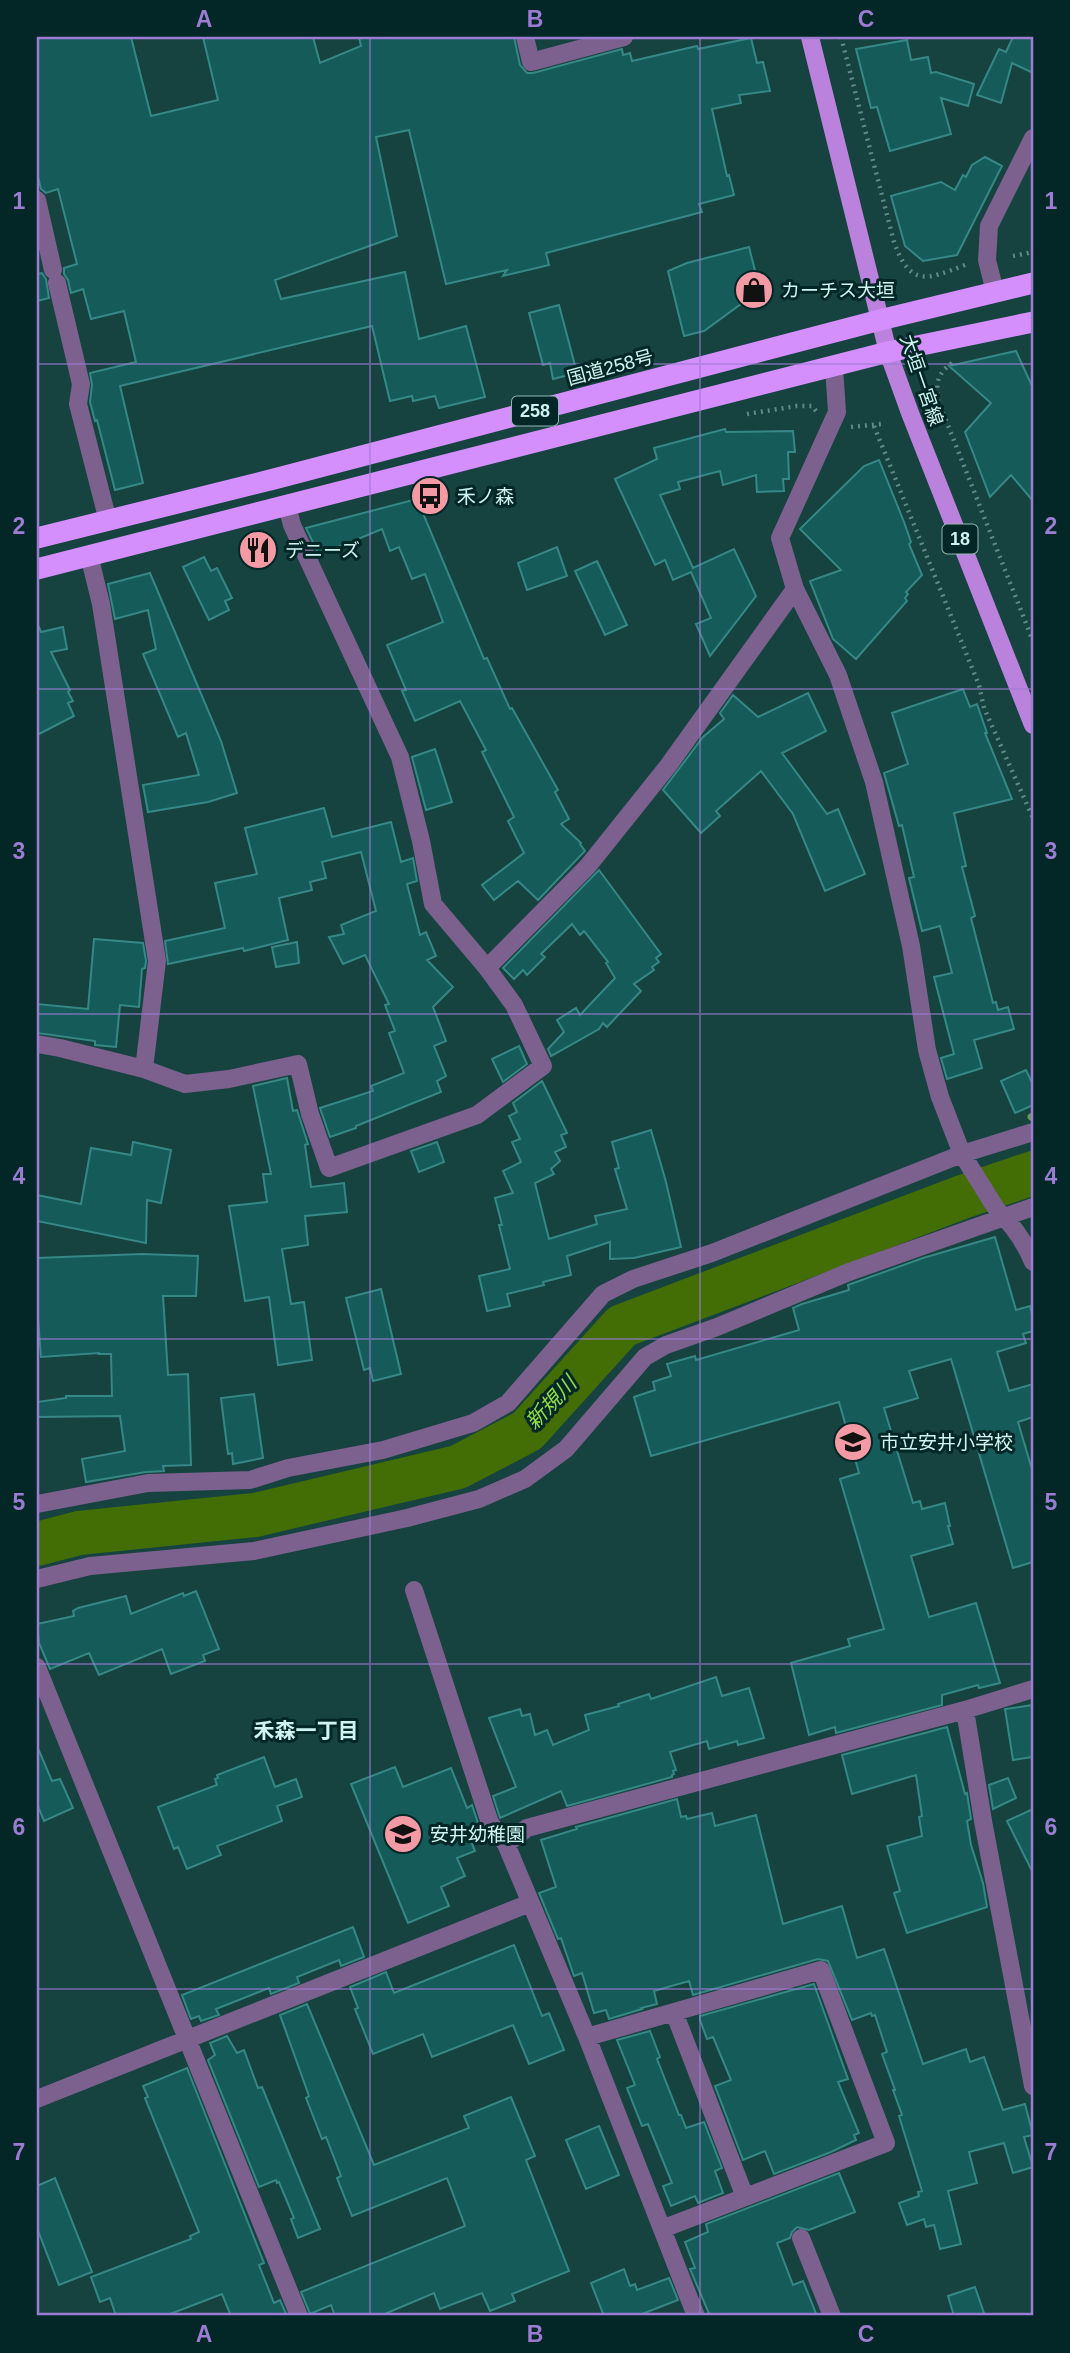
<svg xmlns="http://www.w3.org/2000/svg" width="1070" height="2353" font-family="Helvetica,'Noto Sans JP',sans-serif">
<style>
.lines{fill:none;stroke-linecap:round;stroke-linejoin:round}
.stream{stroke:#6c964c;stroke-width:7}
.river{stroke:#426e05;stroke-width:44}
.building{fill:#155b59;stroke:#358885;stroke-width:2}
.path{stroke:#5f8987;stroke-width:4.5;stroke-dasharray:2 5;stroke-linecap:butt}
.minor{stroke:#7c608d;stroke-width:18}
.major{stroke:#bb82dd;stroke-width:18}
.highway{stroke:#d58ffd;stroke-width:21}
.grid{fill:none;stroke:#9c7cd3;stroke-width:2;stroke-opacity:0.55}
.labels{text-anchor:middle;stroke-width:6;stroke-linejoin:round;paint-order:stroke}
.shield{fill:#032726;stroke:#90b6b4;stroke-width:2}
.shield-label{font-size:18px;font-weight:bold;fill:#cdf4f1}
.poi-label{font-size:19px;fill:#cdf4f1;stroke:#032726;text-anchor:start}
.street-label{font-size:19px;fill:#cdf4f1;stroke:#032726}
.water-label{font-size:21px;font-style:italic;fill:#92dd44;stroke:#032726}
.neighbourhood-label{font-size:21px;font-weight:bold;fill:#cdf4f1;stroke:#032726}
.neatline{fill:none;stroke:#9c7cd3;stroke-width:2.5}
.grid-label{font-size:23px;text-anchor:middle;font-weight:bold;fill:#9c7cd3}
</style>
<rect width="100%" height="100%" fill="#164240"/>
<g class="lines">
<path class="stream" d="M1031 1117 1033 1116"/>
<path class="river" d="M37 1544 79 1533 255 1515 458 1467 527 1431 622 1326 965 1196 1033 1173"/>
</g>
<path class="building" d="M37 37H131L151 116 218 100 203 37H313L320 63 361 46 359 37H514L520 65 527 73H533L622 49 623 55 630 53 632 61 697 46 698 49 751 38 757 63 763 62 770 91 739 95 741 103 712 109 727 176 729 175 734 195 699 204 702 212 546 253 549 265 503 276 507 270 446 284 409 130 376 137 397 236 275 280 281 299 405 272 419 339 466 326 485 397 439 408 435 396 413 401 412 396 390 401 372 326 120 386 143 483 115 490 97 420 95 421 90 402 92 385 90 373 136 362 124 311 91 319 83 289 71 293 68 280 64 274V268L77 264 58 189 46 193 41 189 37 173Z
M1013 37H1033V73L1012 63 1001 103 977 95 999 49 1006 52Z
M907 40 911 60 928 57 931 73 936 72 974 84 968 106 941 98 951 134 890 151 877 107 871 108 856 49Z
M985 157 1002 166 957 255 923 261 905 246 891 196 941 182 955 190 963 175 966 177 972 165Z
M749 247 760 290 704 331 684 336 668 271 687 263Z
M42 273 46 279 49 298 37 301V274Z
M559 305 577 373 553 379 550 363 543 365 529 313Z
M1016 351 1033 388V501L1011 475 990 497 965 432 991 403 949 366Z
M725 429 726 432 793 431 795 452H788L789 479H783L784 491 757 492 756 475 723 485 720 471 678 482 680 489 660 495 693 568 734 549 756 596 710 656 696 624 711 618 691 572 673 580 665 560 655 565 615 479 657 459 654 448Z
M879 460 904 522 911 542 909 544 922 575 906 592 908 594 905 598 907 601 856 659 833 639 810 581 841 570 800 529 864 466Z
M417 499 484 659 487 658 510 709 512 708 558 790 555 792 569 819 561 824 581 843 580 844 585 851 538 900 518 881 494 900 482 885 524 853 508 821 514 817 482 752 486 750 460 701 415 721 402 691 406 690 387 645 443 622 425 574 412 579 399 547 390 551 382 529 319 555 306 528Z
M557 547 567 576 527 590 518 563Z
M204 557 211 571 217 568 232 598 225 601 229 610 209 620 183 567Z
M597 561 627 625 605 635 575 571Z
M150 573 221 741 237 793 208 802 148 812 143 785 199 775 186 733 178 737 143 654 156 649 148 610 115 619 108 584Z
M37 622 41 632 63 627 67 649 51 652 70 690 68 692 73 701 68 703 74 716 37 735Z
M963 689 970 707 977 704 987 733H985L1012 799 954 813 966 866 962 867 975 916 971 918 993 1003 996 1002 998 1010 1008 1007 1014 1029 974 1040 982 1068 947 1079 941 1058 954 1054 934 977 952 973 940 926 922 931 909 878 914 877 902 825 899 826 884 773 908 764 892 713Z
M808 693 826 731 782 753 827 814 838 809 865 874 825 891 793 814 761 771 716 811 720 816 701 833 663 790 703 737 724 719 720 713 733 695 758 717Z
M435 749 452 802 426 810 412 757Z
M324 808 332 837 391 822 401 862 413 858 417 881 407 884 420 935 426 932 436 956 427 960 453 987 433 1007 446 1041 434 1046 446 1076 437 1081 441 1092 356 1126V1128L330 1137 320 1108 373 1091 371 1086 404 1073 389 1033 395 1031 385 1005 389 1004 365 955 343 964 329 937 344 934 341 925 376 911 361 852 322 862 326 878 310 882 312 890 279 898 288 940 244 951 243 948 168 964 165 941 225 928 215 883 257 874 245 828Z
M599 870 661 954 656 958 659 962 652 967 654 970 634 984 641 991 607 1027 603 1023 599 1029 551 1056 548 1049 564 1032 557 1020 576 1008 580 1015 615 978 606 963 608 962 584 931 580 935 572 924 541 954 545 957 527 975 523 970 514 979 503 968Z
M94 939 143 943 146 961 145 968 142 969 139 1007 120 1005 116 1047 95 1045V1041L37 1033V1004L88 1009Z
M297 942 299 963 276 967 272 947Z
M519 1046 527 1064 503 1082 492 1059Z
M1026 1070 1033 1085V1105L1015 1113 1001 1081Z
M287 1078 293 1111 297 1110 308 1144 305 1145 311 1187 344 1183 347 1212 305 1216 308 1245 282 1249 291 1304 304 1302 312 1360 278 1365 269 1297 245 1301 229 1206 267 1202 263 1174H271L253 1086Z
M542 1081 567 1133 561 1135 566 1147 555 1152 560 1161 551 1169 554 1174 535 1183 549 1239 597 1224 595 1216 627 1209 615 1169 619 1168 612 1142 651 1130 666 1182 681 1247 634 1258 610 1259V1242L567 1256 571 1275 543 1282 544 1285 507 1294 510 1306 487 1311 479 1276 510 1269 499 1225H502L495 1198 513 1193 503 1171 521 1162 512 1142 520 1139 509 1116 517 1112 513 1103Z
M133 1142 171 1150 161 1203 147 1200 146 1243 37 1221V1195L81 1204 91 1148 131 1155Z
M437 1142 444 1162 419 1172 411 1151Z
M995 1237 1016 1310 1030 1306 1033 1318V1331L1023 1334 1026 1343 997 1352 1009 1391 1033 1384V1417L1018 1422 1033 1473V1562L1013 1568 951 1359 909 1371 918 1398 884 1408 913 1503 920 1501 922 1509 945 1503 950 1526H948L953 1544 911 1556 929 1617 976 1603 1000 1683 979 1688 978 1685 942 1695V1705L836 1733 835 1727 809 1735 791 1663 850 1646 848 1639 884 1629 840 1479 859 1473 839 1402 651 1456 634 1397 655 1390 653 1382 671 1376 667 1364 695 1356 696 1360 799 1330 793 1308 802 1304 849 1290 848 1285 923 1258Z
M142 1254 198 1256 196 1296H163L168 1375 188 1374 191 1465 163 1466 164 1471 146 1472 86 1482 82 1459 125 1451 120 1416 37 1417V1402L66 1398V1396H112L111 1354H99V1353L41 1357 37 1305V1258Z
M381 1289 401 1374 373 1381 370 1368 364 1370 346 1298Z
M254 1394 263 1458 233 1464 232 1453 228 1454 221 1398Z
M196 1591 219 1649 203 1655 205 1661 171 1674 162 1649 99 1675 89 1653 50 1669 39 1643 37 1624 74 1616 73 1611 78 1608 126 1596 131 1614 183 1593 184 1596Z
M716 1677 722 1696 749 1688 764 1738 738 1745 737 1741 709 1749 707 1741 670 1752 676 1770 673 1771 674 1774 672 1775V1777L567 1806 561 1791 500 1818 493 1796 516 1787 489 1718 520 1709 522 1716 530 1714 535 1735 547 1730 553 1745 589 1730 585 1715 619 1706 618 1704 649 1694 651 1699Z
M1033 1705V1757L1013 1760 1005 1709Z
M947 1727 965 1794 967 1793 971 1819 967 1821 971 1845 983 1883 987 1907 907 1933 894 1893 900 1891 887 1846 922 1836 919 1817 922 1816 916 1775 852 1794 842 1755Z
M37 1746 52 1781 60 1779 73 1808 44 1821 37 1804Z
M264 1757 275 1787 296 1779 302 1797 277 1806 282 1821 217 1846 221 1855 187 1869 178 1847 174 1849 158 1807 217 1785 215 1779 218 1778 217 1775Z
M395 1767 403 1787 451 1768 467 1808 472 1805 479 1826 475 1828 478 1836 470 1839 475 1851 457 1858 465 1876 441 1887 449 1906 408 1923 351 1784Z
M1008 1778 1016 1798 993 1809 989 1785Z
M677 1799 681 1817 686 1816 687 1819 712 1813 715 1826 756 1815 783 1924 842 1906 857 1958 884 1949 923 2064 966 2049 970 2062 984 2057 1003 2110 1025 2104 1033 2135 1024 2137 1033 2167 1013 2173 1004 2143 969 2152 977 2183 948 2191 961 2244 940 2249 934 2225 926 2227 924 2219 907 2225 899 2203 919 2196 918 2192 922 2191 899 2116 902 2115 893 2090H895L882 2054 887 2052 875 2015 872 2016 871 2013 852 2020 828 1961 818 1959 693 1995 689 1981 654 1991 657 2004 641 2008 642 2009 609 2019 606 2010 594 2013 582 1973 574 1976 561 1938 558 1939 539 1893 556 1887 541 1840 577 1829 576 1827Z
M1033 1809V1873L1007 1821Z
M353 1927 364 1957 341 1966 339 1960 297 1977 299 1983 271 1994 269 1988 216 2009 219 2015 201 2021 199 2016 191 2019 182 1995Z
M514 1945 542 2016 549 2013 564 2050 529 2064 513 2025 432 2057 423 2034 373 2054 355 2009 358 2008 350 1987 386 1972 394 1993Z
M814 1984 848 2079 838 2082 859 2133 854 2135 856 2140 831 2152 774 2174 765 2151 743 2160 715 2086 731 2080 713 2037 707 2039 700 2020V2016Z
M307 2004 374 2165 469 2128 464 2116 511 2097 535 2156 526 2160 569 2271 512 2294 515 2301 490 2311 482 2293 440 2309 434 2293 380 2316H335L331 2305 310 2314 301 2292 465 2226 447 2178 352 2216 337 2178 341 2176 326 2137 322 2139 306 2098 309 2096 280 2015Z
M650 2031 660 2057 657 2059 679 2115H681L686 2128 704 2122 722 2168 715 2171 723 2193 698 2203 695 2196 671 2206 663 2186 672 2183 648 2124 642 2126 627 2088 635 2085 617 2040Z
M227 2036 237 2053 244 2050 258 2088 262 2087 320 2229 298 2238 291 2219 294 2218 279 2182 277 2183 276 2180 259 2187 208 2060 215 2055 210 2043Z
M187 2068 264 2263 259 2265 274 2303 280 2300 287 2316H231L222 2294 165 2316H116L110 2298 100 2302 91 2277 191 2239 190 2236 199 2232 145 2098 148 2097 143 2086Z
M599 2126 619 2175 586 2189 566 2140Z
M839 2173 855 2212 809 2230 797 2227 792 2232 790 2238 777 2243 793 2285 803 2281 817 2316H710L690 2269 695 2268 685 2242 708 2232 706 2224Z
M55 2178 92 2272 59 2285 37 2228V2186Z
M624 2269 630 2286 635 2284 637 2290 669 2278 678 2300 637 2316H604L591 2283Z
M975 2287 985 2316H954L948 2296Z"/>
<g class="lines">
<path class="path" d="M841 37 894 242C910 287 926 280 965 265
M1013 256 1033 252
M952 363C937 374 936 383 938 400L1033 641
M747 414 797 406H812L816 411
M874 426 979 685 984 708 1033 818
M851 427 881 424"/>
<path class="minor" d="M525 37 531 62 624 37
M37 200 53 270
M57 283 81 384 78 404 108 521
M995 292 987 260 989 226 1033 138
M834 367 837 412 780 538 795 589 838 675 874 782 911 946 927 1050 940 1097 962 1154 997 1210C1012 1224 1025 1243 1033 1262
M89 555 101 604 157 961 144 1069
M487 968 588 866 668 766 795 589
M37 1044 60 1048 144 1069 185 1084 229 1079 298 1064 310 1114 329 1168 477 1115 543 1066 514 1005 487 968 433 904 421 841 400 757 292 525 287 506
M37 1504 148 1483 250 1480 288 1468 383 1450 473 1423 508 1403 603 1294 633 1279 712 1253 962 1154 1033 1132
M37 1579 90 1566 254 1551 407 1518 479 1499 525 1479 566 1449 645 1357 666 1345 717 1327 849 1272 1033 1207
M414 1590 490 1823 506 1844 587 2037 696 2316
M37 1667 299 2316
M965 1710 983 1821 1033 2086
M506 1844 527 1828 965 1710 1033 1689
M674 2012 745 2197
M587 2037 821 1970 886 2143 662 2229
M37 2099 530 1903
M801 2238 832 2316"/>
<path class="major" d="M810 37 888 352 910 413 1033 725"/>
<path class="highway" d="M37 538 274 479 880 320 1033 283
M37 569 888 352 1033 322"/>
</g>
<path class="grid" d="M370 37V2316M700 37V2316M37 364H1033M37 689H1033M37 1014H1033M37 1339H1033M37 1664H1033M37 1989H1033"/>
<defs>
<symbol id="shop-disc" viewBox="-11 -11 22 22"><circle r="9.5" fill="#f49aa5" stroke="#032726"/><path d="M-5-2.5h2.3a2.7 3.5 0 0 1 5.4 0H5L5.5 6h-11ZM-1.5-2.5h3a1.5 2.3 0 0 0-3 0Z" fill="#111"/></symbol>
<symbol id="bus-disc" viewBox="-11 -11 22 22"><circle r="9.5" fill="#f49aa5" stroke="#032726"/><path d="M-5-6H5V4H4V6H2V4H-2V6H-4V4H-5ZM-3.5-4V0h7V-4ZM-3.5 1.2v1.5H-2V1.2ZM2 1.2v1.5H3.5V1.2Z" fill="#111"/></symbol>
<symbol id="restaurant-disc" viewBox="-11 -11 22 22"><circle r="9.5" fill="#f49aa5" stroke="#032726"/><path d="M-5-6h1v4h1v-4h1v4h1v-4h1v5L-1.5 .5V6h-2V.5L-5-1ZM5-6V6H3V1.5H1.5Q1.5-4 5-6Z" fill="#111"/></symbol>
<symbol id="school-disc" viewBox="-11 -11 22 22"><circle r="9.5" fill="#f49aa5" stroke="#032726"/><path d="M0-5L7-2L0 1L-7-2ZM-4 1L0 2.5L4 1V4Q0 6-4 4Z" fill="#111"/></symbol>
</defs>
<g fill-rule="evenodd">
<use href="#shop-disc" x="732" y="268" width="44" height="44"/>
<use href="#bus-disc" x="408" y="474" width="44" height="44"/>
<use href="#restaurant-disc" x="236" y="528" width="44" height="44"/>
<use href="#school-disc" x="831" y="1420" width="44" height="44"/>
<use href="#school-disc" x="381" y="1812" width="44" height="44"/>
</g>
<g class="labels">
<g class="shield">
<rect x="512" y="396.5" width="46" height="29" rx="5"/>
<rect x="942.5" y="524.5" width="35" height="29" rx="5"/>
</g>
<g class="shield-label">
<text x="535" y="417">258</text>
<text x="960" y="545">18</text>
</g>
<g class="poi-label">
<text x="781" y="297">カーチス大垣</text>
<text x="457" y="503">禾ノ森</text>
<text x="285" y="557">デニーズ</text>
<text x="880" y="1449">市立安井小学校</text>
<text x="430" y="1841">安井幼稚園</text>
</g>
<g class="street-label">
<text transform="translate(610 367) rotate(-15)" y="7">国道258号</text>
<text transform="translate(922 380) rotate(71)" y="7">大垣一宮線</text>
</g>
<g class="water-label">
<text transform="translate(551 1403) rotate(-47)" y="7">新規川</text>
</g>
<g class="neighbourhood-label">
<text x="306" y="1738">禾森一丁目</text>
</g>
</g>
<rect width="1070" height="2353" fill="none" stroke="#032726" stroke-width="77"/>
<rect x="38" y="38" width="994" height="2276" class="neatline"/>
<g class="grid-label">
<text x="204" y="27">A</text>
<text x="535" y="27">B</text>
<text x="866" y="27">C</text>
<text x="19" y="209">1</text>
<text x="1051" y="209">1</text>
<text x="19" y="534">2</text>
<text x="1051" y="534">2</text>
<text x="19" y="859">3</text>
<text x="1051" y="859">3</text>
<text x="19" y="1184">4</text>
<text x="1051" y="1184">4</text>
<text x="19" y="1510">5</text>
<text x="1051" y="1510">5</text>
<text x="19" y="1835">6</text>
<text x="1051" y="1835">6</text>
<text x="19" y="2160">7</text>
<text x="1051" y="2160">7</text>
<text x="204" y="2342">A</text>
<text x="535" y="2342">B</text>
<text x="866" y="2342">C</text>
</g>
</svg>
